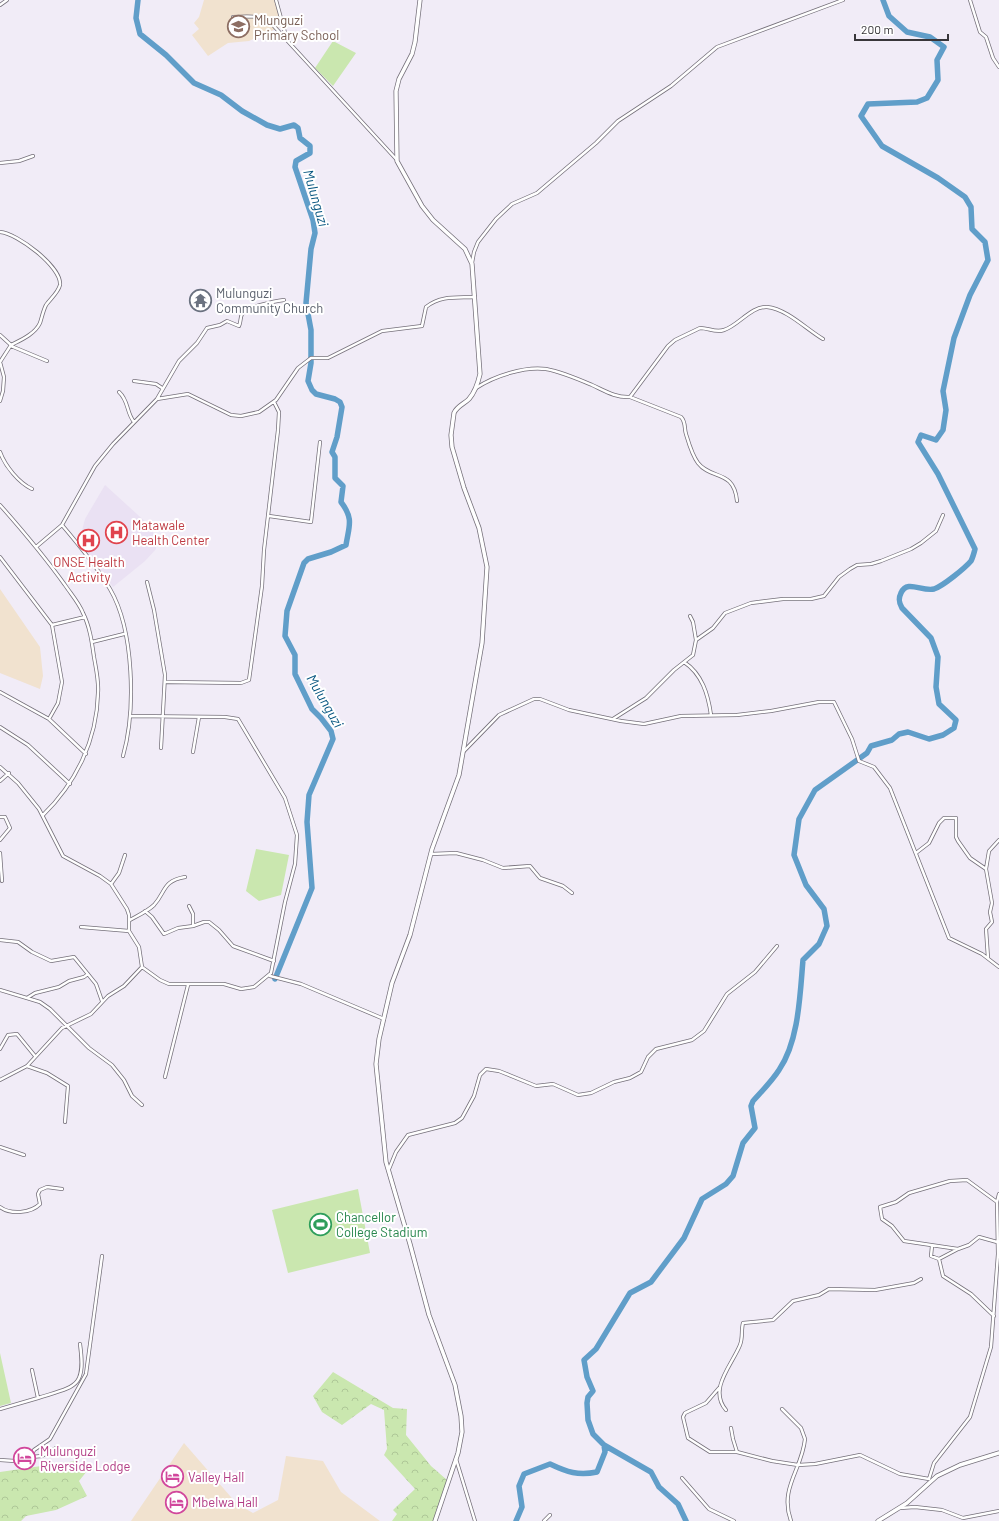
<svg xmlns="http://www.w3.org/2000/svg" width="999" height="1521" font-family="Barlow,sans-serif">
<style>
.education{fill:#f1e2cf}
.built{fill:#eae1f3}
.forest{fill:url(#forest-crowns)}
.pitch{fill:#cae7af}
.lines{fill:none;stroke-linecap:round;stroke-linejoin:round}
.river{stroke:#609ec9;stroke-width:5.5}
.minor-casing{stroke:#75707a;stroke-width:4}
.tertiary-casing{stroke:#75707a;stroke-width:5}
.minor{stroke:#fff;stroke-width:2.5}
.tertiary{stroke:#fff;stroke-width:3.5}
.labels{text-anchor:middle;stroke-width:4;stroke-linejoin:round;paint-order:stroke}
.education-label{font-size:13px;fill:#785e54;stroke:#fff;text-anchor:start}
.worship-label{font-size:13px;fill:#5b616d;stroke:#fff;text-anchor:start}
.health-label{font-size:13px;fill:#be3a42;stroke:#fff;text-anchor:start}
.leisure-label{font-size:13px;fill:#27864d;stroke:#fff;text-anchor:start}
.hotel-label{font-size:13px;fill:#b23c85;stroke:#fff;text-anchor:start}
.water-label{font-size:14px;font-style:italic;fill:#085781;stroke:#fff}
</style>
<defs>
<pattern id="forest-crowns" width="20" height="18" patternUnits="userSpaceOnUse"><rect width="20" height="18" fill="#cae7af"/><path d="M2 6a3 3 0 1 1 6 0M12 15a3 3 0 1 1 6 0" fill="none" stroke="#aec797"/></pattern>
</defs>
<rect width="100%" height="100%" fill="#f1ecf7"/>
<path class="education" d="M204 0H275L282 26 249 41 228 43 208 56 192 35 199 29 194 23 199 17Z
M0 589 40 647 43 676 40 689 0 673Z
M184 1443 237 1504 253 1513 278 1500 286 1456 323 1461 341 1492 380 1521H131Z"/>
<path class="built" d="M105 485 150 526 156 538V549L145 561 113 587 79 542 85 519Z"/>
<path class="forest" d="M333 1372 393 1408 407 1409 406 1435 431 1466 447 1480 434 1521H392L397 1514 393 1510 415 1489 384 1455 387 1449 384 1410 371 1404 342 1425 322 1412 313 1396Z
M76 1461 87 1471 79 1481 87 1496 56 1510 26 1516 21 1521H0V1472Z"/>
<path class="pitch" d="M333 41 356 53 333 86 315 68Z
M256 849 289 855 281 895 259 901 246 891Z
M358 1189 370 1253 288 1273 272 1210Z
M0 1353 11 1403 0 1406Z"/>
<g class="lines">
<path class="river" d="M138 0 136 18 140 34 166 55 194 83 221 95 242 111 267 125 280 129 294 125 298 128 300 138 310 146V153L296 161 295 167 313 220 315 233 311 249 306 303 311 330V363L308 381 312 390 316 394 335 399 340 402 342 407 337 437 332 452 335 457V478L343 486 341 502C354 519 349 526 346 545L331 552 308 559 304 563 287 611 285 636 295 655V674L312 709 321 718 331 731 333 739 309 795 307 822 312 888 275 979
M516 1521 522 1507 519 1486 524 1474 550 1464C567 1472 578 1476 597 1472L605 1452 604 1445
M686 1521 678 1504 659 1487 651 1472 604 1445 593 1434 588 1420 587 1403 588 1397 593 1391 587 1377 584 1360 596 1349 630 1293 651 1282 684 1238 702 1199 726 1184 733 1176 743 1143 755 1128 751 1106 753 1101C762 1091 772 1081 779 1070 799 1041 800 994 803 960L819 944 827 926 824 909 806 885 794 855 799 819 815 790 867 753 871 746 892 740 899 734 908 732 929 739 943 735 954 728 956 720 939 704 936 687 938 657 931 638 902 608C899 603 898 599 901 593 907 579 922 592 934 589 943 586 965 568 971 561 973 557 974 553 975 549L938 474 918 442 921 435 936 440 943 430 946 410 943 391 954 338 970 295 988 260 985 242 972 229 971 207 965 197 938 178 882 146 861 116 868 104 917 102 927 98 938 80 937 60 944 47 930 37 907 32 889 16 883 0"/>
<defs>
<path id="minor" d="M276 0 287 40
M970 0 980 32 986 37 993 58 999 67
M0 5 7 0
M233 17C246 16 260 15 271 23L397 160
M0 163 19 161 33 156
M0 232C17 233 62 267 60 285 58 293 50 299 46 305 43 311 42 317 40 323 35 334 21 340 11 345
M472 263 474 252 478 242 496 219 512 204 537 193 596 143 618 121 671 86 717 47 843 0
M0 335 11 345 0 362 4 377 3 391 0 401
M11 346 47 361
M134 381 156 384 162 388
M476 388C494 376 525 366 546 369 562 372 578 379 592 385 605 391 616 398 630 397L681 417C686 422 684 428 686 434 689 444 692 455 698 463 711 480 734 469 737 501
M119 392C129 401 126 412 134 422
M630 397 668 346 675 340 700 328C709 328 715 333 724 330 738 326 751 306 767 307 787 309 806 329 823 339
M157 399 188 394 231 415 241 416 259 412 276 400 298 368 311 358H328L382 331 422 326 426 307C441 295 457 298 475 297
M0 452C5 466 19 483 32 489
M0 505C23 531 45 557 65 585 71 594 79 603 83 613 90 627 92 643 94 657 96 669 99 681 98 693 97 740 76 783 43 815
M269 516 311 522 320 442
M62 525 95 466 113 444 157 399 179 361 197 343 207 328 220 325 227 321 239 326C241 322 240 318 242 314 246 307 276 301 284 300
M36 547 62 525C79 545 97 567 110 589 134 630 136 710 123 756
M0 557 52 625 62 682 58 703 49 719
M147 582 154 610 165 675 161 748
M690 616 693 622 696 640
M52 625 85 617
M92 642 124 634
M684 662C702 674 708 694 711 715
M166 682 241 683 249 680 262 586 264 550 278 430 279 412 274 402
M0 692 49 719 86 754
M130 716 225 717 238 719 285 798 297 835 295 864 285 902 271 973 254 987 241 989 224 984H169L160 980 142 967
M613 719 646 698 674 670 693 655 696 640 713 628 725 613 751 603 783 599H811L824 596 839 577 850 569 857 565 871 564 881 561 911 549 921 543 936 531 943 515
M0 727 28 745 70 784
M464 751 499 715 534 699H540L569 710 621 721 644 724 681 716 737 715 771 711 819 702H834L852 739 859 761 874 767 890 788 949 938 982 954 999 967
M193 752 199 717
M0 767 18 783 39 809 63 856 100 876 111 884 127 909 129 915V931L139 947 142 967 124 986 108 996 91 1014 62 1028 27 1066 0 1080
M0 781 9 773
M0 817H5L10 828 0 840
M0 853 2 881
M916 853 929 843 939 823 944 818H956V837L958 841 970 858 986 869 992 903 990 912 992 922 986 929 988 958
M431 854 456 853 483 860 503 868 530 866 540 878 563 886 572 893
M986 869 989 851 999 840
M111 884 119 873 125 855
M145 911 152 917 164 934 178 928 193 926V914L189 906
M130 920C137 916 148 911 154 905 166 892 162 881 185 877
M193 926 204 922H209L219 930 233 946 274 961
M81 927 129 931
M0 940 18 942 32 952 51 961 74 957 96 984 102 1001
M270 976 301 984 384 1019
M0 990 40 1002 50 1009 89 1048 112 1065 124 1080 132 1096 142 1105
M27 998 35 993 59 987 69 981 84 977 88 974
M0 1049 8 1035 17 1034 35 1056
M27 1066 47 1073 68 1086 65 1122
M165 1077 188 985
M0 1147 24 1155
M389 1169 396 1152 408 1135 455 1123 462 1118 474 1096 480 1075 486 1069 499 1071 536 1086 553 1084 578 1095 591 1093 614 1082 630 1078 641 1072 648 1057 656 1049 692 1040 704 1031 727 994 755 972 777 946
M997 1202 967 1180 950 1181 909 1193 896 1202 880 1207 882 1219 892 1226 904 1241 958 1249 969 1245 979 1237 997 1242
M0 1207C11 1215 31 1213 40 1204L38 1194 40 1190 47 1187 62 1189
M932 1246 931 1256 939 1259 958 1249
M939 1259 943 1276 971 1294 994 1316
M719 1388 706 1403 685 1413 683 1417 688 1438 710 1452H737L772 1461 798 1465 815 1464 860 1455 900 1474 929 1479
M38 1398C76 1386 86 1388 80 1344
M0 1409 38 1398 32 1370
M782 1409 801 1428 805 1439C802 1470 779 1488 791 1521
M726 1410C708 1389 732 1365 740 1345 743 1338 741 1330 743 1323L773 1320 793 1301 819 1295 829 1289 875 1290 914 1283 921 1279
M731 1428 733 1439 737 1452
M31 1457 42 1456 56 1448
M456 1459 475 1521
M0 1460 15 1461 31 1457 34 1450 50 1439 86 1374 102 1256
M682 1478 709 1509 734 1521
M929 1479 934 1463 970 1417 991 1347 998 1254 997 1202 999 1194
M900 1508 915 1507 942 1510 963 1518 999 1511
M544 1521 550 1515"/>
<path id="tertiary" d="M420 0 415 42 412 54 399 79 396 91 397 161 422 206 433 220 465 249 472 264 480 374C478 383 475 392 469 399 464 404 457 406 454 413L451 435 452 447 464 488 479 528 487 567 482 643 459 775 432 849 410 935 392 983 379 1039 376 1064 386 1162 410 1244 429 1315 455 1385 461 1416 462 1432 458 1453 435 1521
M878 1521 907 1503 937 1476 960 1465 999 1453"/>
</defs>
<use href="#minor" class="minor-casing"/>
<use href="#tertiary" class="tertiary-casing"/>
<use href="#minor" class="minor"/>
<use href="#tertiary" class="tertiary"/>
</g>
<defs>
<symbol id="school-ring" viewBox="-11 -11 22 22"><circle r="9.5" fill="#fff" stroke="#8d6e63" stroke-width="1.5"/><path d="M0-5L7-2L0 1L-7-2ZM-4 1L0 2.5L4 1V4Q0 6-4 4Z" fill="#8d6e63"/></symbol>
<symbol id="temple-ring" viewBox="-11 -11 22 22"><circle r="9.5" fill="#fff" stroke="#6b7280" stroke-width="1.5"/><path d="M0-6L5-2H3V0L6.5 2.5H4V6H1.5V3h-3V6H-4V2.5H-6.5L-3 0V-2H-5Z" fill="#6b7280"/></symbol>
<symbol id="hospital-ring" viewBox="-11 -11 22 22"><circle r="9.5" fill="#fff" stroke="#e0444e" stroke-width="1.5"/><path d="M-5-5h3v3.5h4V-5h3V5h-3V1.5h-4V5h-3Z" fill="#e0444e"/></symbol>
<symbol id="stadium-ring" viewBox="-11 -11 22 22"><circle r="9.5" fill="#fff" stroke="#2e9e5b" stroke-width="1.5"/><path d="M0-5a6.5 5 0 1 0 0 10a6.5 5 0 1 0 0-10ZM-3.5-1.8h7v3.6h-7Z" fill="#2e9e5b"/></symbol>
<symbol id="hotel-ring" viewBox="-11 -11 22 22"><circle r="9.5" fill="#fff" stroke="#d1479c" stroke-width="1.5"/><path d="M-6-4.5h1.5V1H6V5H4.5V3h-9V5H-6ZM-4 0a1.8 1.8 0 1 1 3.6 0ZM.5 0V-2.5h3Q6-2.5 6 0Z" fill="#d1479c"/></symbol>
</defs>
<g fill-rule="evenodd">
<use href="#school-ring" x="226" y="14" width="25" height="25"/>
<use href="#temple-ring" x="188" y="288" width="25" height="25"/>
<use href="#hospital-ring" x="104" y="520" width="25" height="25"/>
<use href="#hospital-ring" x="76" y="528" width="25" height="25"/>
<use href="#stadium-ring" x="308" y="1212" width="25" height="25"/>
<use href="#hotel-ring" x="12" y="1446" width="25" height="25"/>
<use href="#hotel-ring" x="160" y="1464" width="25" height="25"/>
<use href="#hotel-ring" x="164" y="1490" width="25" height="25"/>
</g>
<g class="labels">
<g class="education-label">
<text x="254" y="25">Mlunguzi<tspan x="254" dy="15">Primary School</tspan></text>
</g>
<g class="worship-label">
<text x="216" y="298">Mulunguzi<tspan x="216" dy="15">Community Church</tspan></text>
</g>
<g class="health-label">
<text x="132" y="530">Matawale<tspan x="132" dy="15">Health Center</tspan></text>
<text x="89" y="567" text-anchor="middle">ONSE Health<tspan x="89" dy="15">Activity</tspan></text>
</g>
<g class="leisure-label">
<text x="336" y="1222">Chancellor<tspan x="336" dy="15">College Stadium</tspan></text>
</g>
<g class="hotel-label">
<text x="40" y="1456">Mulunguzi<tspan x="40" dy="15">Riverside Lodge</tspan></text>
<text x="188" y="1482">Valley Hall</text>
<text x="192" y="1507">Mbelwa Hall</text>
</g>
<g class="water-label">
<text transform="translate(316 198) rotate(74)" y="5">Mulunguzi</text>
<text transform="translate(325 701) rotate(60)" y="5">Mulunguzi</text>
</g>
</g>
<path d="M855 34v6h93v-6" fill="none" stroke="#38363a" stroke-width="2"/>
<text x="861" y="34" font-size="12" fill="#38363a" stroke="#ffffff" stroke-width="3" paint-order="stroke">200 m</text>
</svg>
